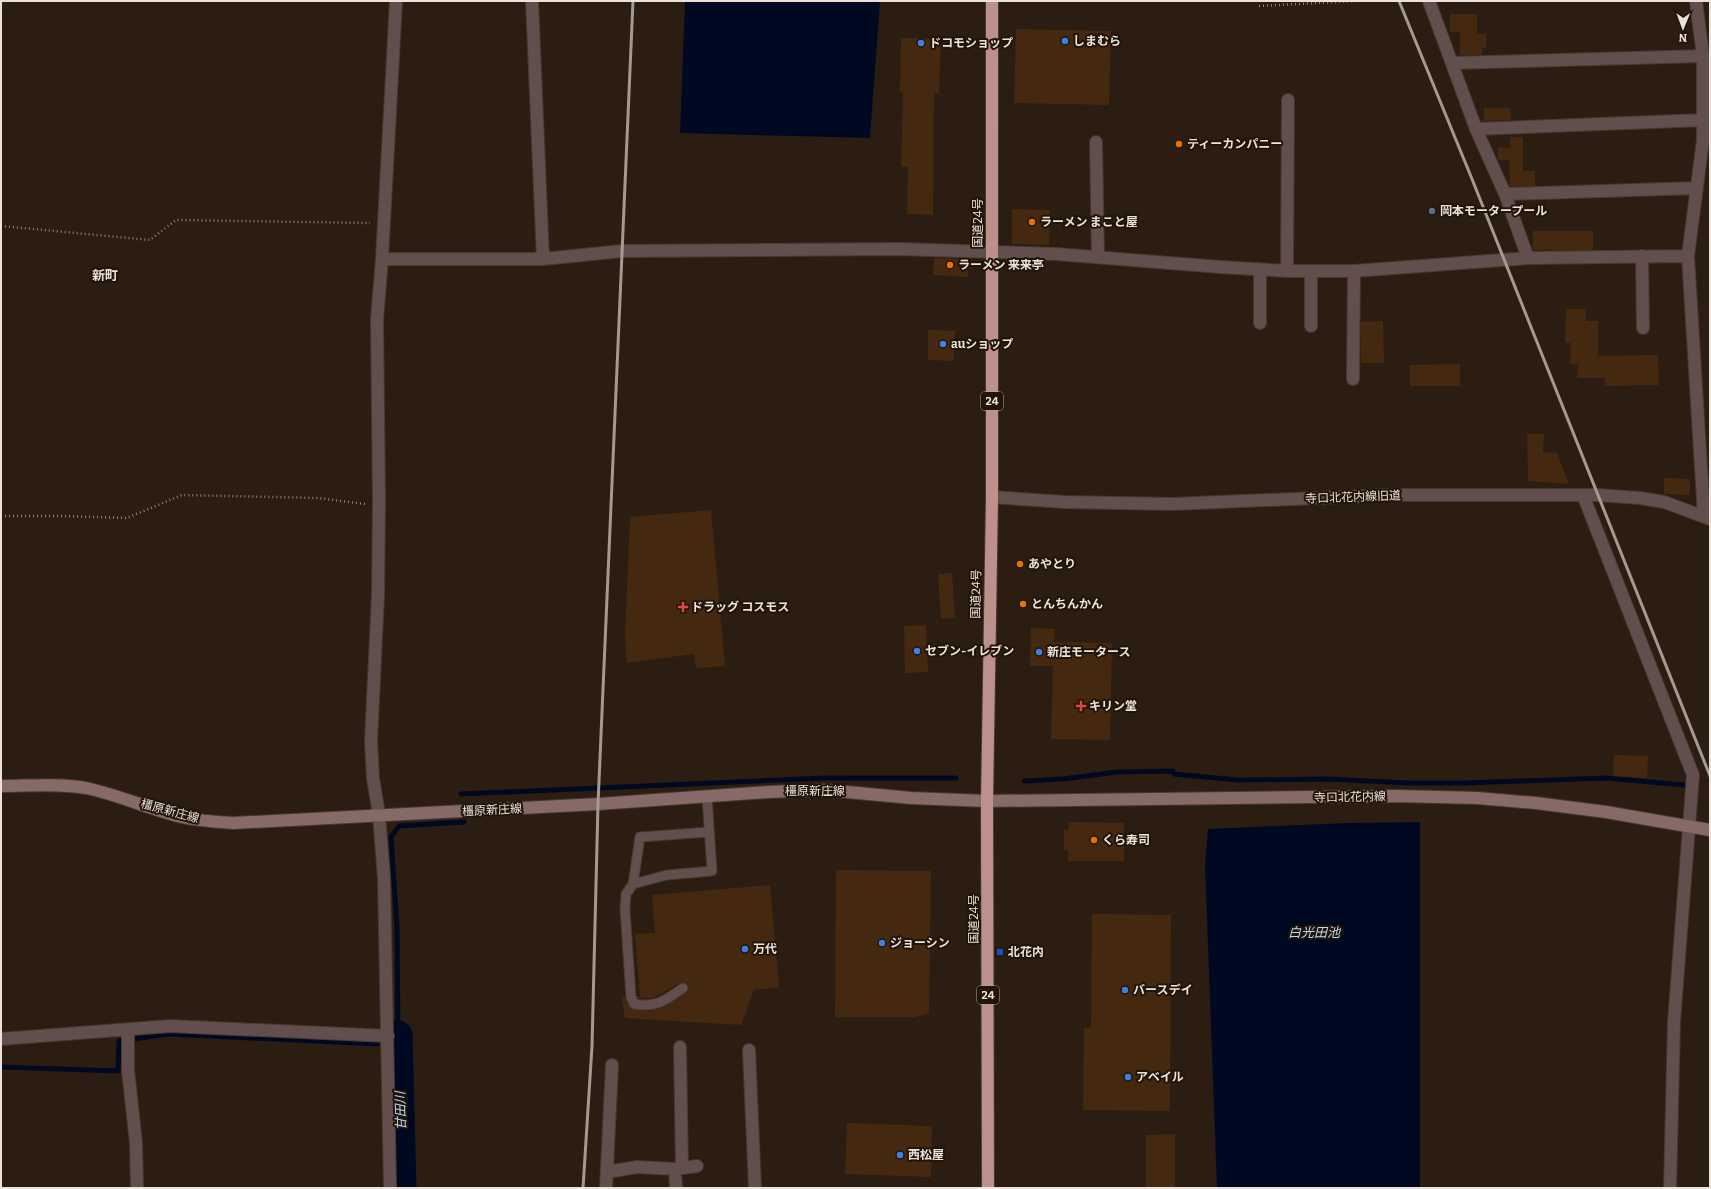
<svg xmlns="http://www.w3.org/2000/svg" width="1711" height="1189" font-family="Bitter,'Noto Sans JP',serif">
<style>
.water{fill:#000921}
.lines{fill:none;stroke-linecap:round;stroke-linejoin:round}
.stream{stroke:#000921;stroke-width:5}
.river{stroke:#000921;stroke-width:29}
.building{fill:#452810}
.lane-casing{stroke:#46392e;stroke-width:11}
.street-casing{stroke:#46392e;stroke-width:14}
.secondary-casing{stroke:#46392e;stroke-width:14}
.highway-casing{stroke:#46392e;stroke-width:14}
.path{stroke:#8d8178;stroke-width:2.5;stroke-dasharray:1 3;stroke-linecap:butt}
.lane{stroke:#624f4d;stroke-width:9}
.street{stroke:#624f4d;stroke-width:12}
.secondary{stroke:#876a67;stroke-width:12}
.highway{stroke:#bd908b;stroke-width:12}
.rail{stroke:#a59a91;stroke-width:3}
.shop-dot{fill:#3f7fe0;stroke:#211409;stroke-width:1.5}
.food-dot{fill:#e8710a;stroke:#211409;stroke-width:1.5}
.service-dot{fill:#5c6f8a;stroke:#211409;stroke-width:1.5}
.health-dot{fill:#e0444e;stroke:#211409;stroke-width:1.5}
.transit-dot{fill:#1a4fb4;stroke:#211409;stroke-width:1.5}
.labels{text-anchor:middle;stroke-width:4;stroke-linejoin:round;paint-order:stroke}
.shield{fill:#211409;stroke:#aea49b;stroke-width:1}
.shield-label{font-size:11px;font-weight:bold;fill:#ebe2da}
.poi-label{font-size:12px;font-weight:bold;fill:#ebe2da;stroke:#211409;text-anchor:start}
.street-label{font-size:12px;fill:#ebe2da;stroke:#211409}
.neighbourhood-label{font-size:13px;font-weight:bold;fill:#ebe2da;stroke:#211409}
.water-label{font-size:13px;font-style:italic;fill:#bdd5f5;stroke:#211409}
</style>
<rect width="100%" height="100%" fill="#2b1d12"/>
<path class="water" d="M685 1H880L870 138 680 133Z
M1420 822V1188H1217L1205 865 1208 829 1348 823Z"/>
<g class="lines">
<path class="stream" d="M1024 781 1063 779 1117 772 1173 771 1174 774 1237 780 1328 779 1408 783H1465L1606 778 1684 785
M461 794 825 778H956
M398 1035 397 927 391 837 399 826 464 822
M1 1067 118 1071 119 1041 169 1034 377 1044"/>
<path class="river" d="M398 1035 402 1188"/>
</g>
<path class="building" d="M1450 14H1477V34H1486V48H1482V55H1460V32H1450Z
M1016 29 1111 31 1109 105 1014 103Z
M901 38 941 39 939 93H934L933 215 907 214 908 167H901L903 92H900Z
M1484 108H1510L1511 120 1484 121Z
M1510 137H1523V171H1535V186H1510L1509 160H1498V147L1510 148Z
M1012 209 1050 210 1049 245 1012 244Z
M1533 231H1593V250H1535L1533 249Z
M934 258 968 259V277L933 275Z
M1566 309H1586V321H1598V356L1658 355 1659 385 1605 386V378H1577L1578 364H1570L1571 343H1565Z
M1383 321 1384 363H1361V322Z
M928 330 955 331 954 361 928 360Z
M1460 364V386H1410V365Z
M1527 434H1544L1543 452 1557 453 1569 484 1528 481Z
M1664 478 1690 479V495L1664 494Z
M711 510 725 666 696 668 694 654 627 663 625 637 630 517Z
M952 573 955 618 941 619 938 574Z
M926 625 928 672 905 673 904 626Z
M1031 628 1055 629 1054 642 1112 643 1110 740 1051 739 1053 666H1030Z
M1614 755 1648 756 1647 778 1613 776Z
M1069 822 1124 823V861H1068V850H1064V830H1068Z
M836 870 931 871 929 1014 915 1017H835Z
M770 885 779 987 754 990 741 1025 625 1018 622 997H625L631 1009 650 1011 668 1005 689 990 688 984 682 982 653 998H638L637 996H640L635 934 655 933 652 895Z
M1092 914 1171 915 1170 1111 1083 1110 1084 1028H1091Z
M847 1123 932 1126 931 1177 845 1174Z
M1175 1134V1188H1146V1135Z"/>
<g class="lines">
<defs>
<path id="lane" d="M707 796 712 871 667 875 633 884 640 837 709 832
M633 884 626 894 625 910 631 997 634 1004C657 1008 665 1000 683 988"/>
<path id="street" d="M532 1 543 259
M1429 1 1476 129 1505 194 1528 258
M1696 1 1703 56V140L1688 256 1704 516
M1452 63 1703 56
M1476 129 1704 120
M1096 142 1098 257
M1505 194 1697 188
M1642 256 1643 328
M382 259H543L622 251 899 249 1056 254 1220 267 1287 271H1354L1528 258 1688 256
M1260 269V323
M1287 271 1288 100
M1311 271V326
M1353 379 1354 271
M1583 495 1693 775 1674 1022 1670 1188
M992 497 1065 502 1172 504 1389 495H1597L1640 498 1664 502 1710 519
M128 1029V1070L136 1143 137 1188
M1 1039 170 1026 388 1036
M680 1047 682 1168
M749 1050 755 1188
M675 1169 676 1188
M607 1172 637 1167 675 1169 697 1166
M390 1188 384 878 379 815 373 778 371 741 378 595 379 502 377 319 382 259 396 1
M606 1188 612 1065"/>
<path id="secondary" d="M1 786C29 786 59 783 86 788 119 795 149 809 182 817 199 821 216 822 233 823L598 804 768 792 826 790 911 798 987 801 1397 796 1477 798 1536 803 1606 812 1710 830"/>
<path id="highway" d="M988 1188 987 801 992 497V1"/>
</defs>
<use href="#lane" class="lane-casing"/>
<use href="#street" class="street-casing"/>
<use href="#secondary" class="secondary-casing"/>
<use href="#highway" class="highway-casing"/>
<path class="path" d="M1259 6 1356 1
M1 226 150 240 176 220 370 223
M1 516H61L127 518 182 495 318 498 365 504"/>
<use href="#lane" class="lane"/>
<use href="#street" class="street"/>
<use href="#secondary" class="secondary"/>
<use href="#highway" class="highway"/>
<path class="rail" d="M1399 1 1472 179 1710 776
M583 1188 592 1046 598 804 633 1"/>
</g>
<g class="shop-dot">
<circle cx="1065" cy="41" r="4"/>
<circle cx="921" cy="43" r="4"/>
<circle cx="943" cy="344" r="4"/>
<circle cx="917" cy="651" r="4"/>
<circle cx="1039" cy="652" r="4"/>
<circle cx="882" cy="943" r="4"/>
<circle cx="745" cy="949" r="4"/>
<circle cx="1125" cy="990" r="4"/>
<circle cx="1128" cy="1077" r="4"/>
<circle cx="900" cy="1155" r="4"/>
</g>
<g class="food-dot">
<circle cx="1179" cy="144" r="4"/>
<circle cx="1032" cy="222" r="4"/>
<circle cx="950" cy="265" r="4"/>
<circle cx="1020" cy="564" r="4"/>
<circle cx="1023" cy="604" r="4"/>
<circle cx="1094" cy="840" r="4"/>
</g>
<circle class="service-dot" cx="1432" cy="211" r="4"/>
<g class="health-dot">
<path d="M681 601h4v4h4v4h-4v4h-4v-4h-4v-4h4z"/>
<path d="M1079 700h4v4h4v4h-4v4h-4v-4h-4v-4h4z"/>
</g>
<rect class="transit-dot" x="996" y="948" width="8" height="8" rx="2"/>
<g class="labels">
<g class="shield">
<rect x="981" y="392" width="22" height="18" rx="3"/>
<rect x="977" y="986" width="22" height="18" rx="3"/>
</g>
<g class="shield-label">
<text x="992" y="405">24</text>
<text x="988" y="999">24</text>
</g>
<g class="poi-label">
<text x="1073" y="45">しまむら</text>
<text x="929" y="47">ドコモショップ</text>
<text x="1187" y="148">ティーカンパニー</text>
<text x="1440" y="215">岡本モータープール</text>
<text x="1040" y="226">ラーメン まこと屋</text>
<text x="958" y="269">ラーメン 来来亭</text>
<text x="951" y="348">auショップ</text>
<text x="1028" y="568">あやとり</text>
<text x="1031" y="608">とんちんかん</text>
<text x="691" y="611">ドラッグ コスモス</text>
<text x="925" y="655">セブン-イレブン</text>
<text x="1047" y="656">新庄モータース</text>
<text x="1089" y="710">キリン堂</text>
<text x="1102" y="844">くら寿司</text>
<text x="890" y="947">ジョーシン</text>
<text x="753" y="953">万代</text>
<text x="1008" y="956">北花内</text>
<text x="1133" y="994">バースデイ</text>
<text x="1136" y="1081">アベイル</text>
<text x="908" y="1159">西松屋</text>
</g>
<g class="street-label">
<text transform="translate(978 223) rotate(-90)" y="4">国道24号</text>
<text transform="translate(1353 497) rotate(-2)" y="4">寺口北花内線旧道</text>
<text transform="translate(976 594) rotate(-89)" y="4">国道24号</text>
<text x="815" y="795">橿原新庄線</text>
<text transform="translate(1350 797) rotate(-1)" y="4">寺口北花内線</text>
<text transform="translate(492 810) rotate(-3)" y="4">橿原新庄線</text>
<text transform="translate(170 811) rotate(15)" y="4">橿原新庄線</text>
<text transform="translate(974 919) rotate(-90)" y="4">国道24号</text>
</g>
<g class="neighbourhood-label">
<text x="105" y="280">新町</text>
</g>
<g class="water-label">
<text x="1314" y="937">白光田池</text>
<text transform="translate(400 1111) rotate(-92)" y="5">甘田川</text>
</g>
</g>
<rect width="1711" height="1189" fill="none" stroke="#ebe2da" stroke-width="4"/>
<g transform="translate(1683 28) rotate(181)" stroke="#211409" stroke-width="3" paint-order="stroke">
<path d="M0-3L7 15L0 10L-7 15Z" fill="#ebe2da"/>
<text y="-6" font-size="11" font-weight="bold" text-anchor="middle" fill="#ebe2da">N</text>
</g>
</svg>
